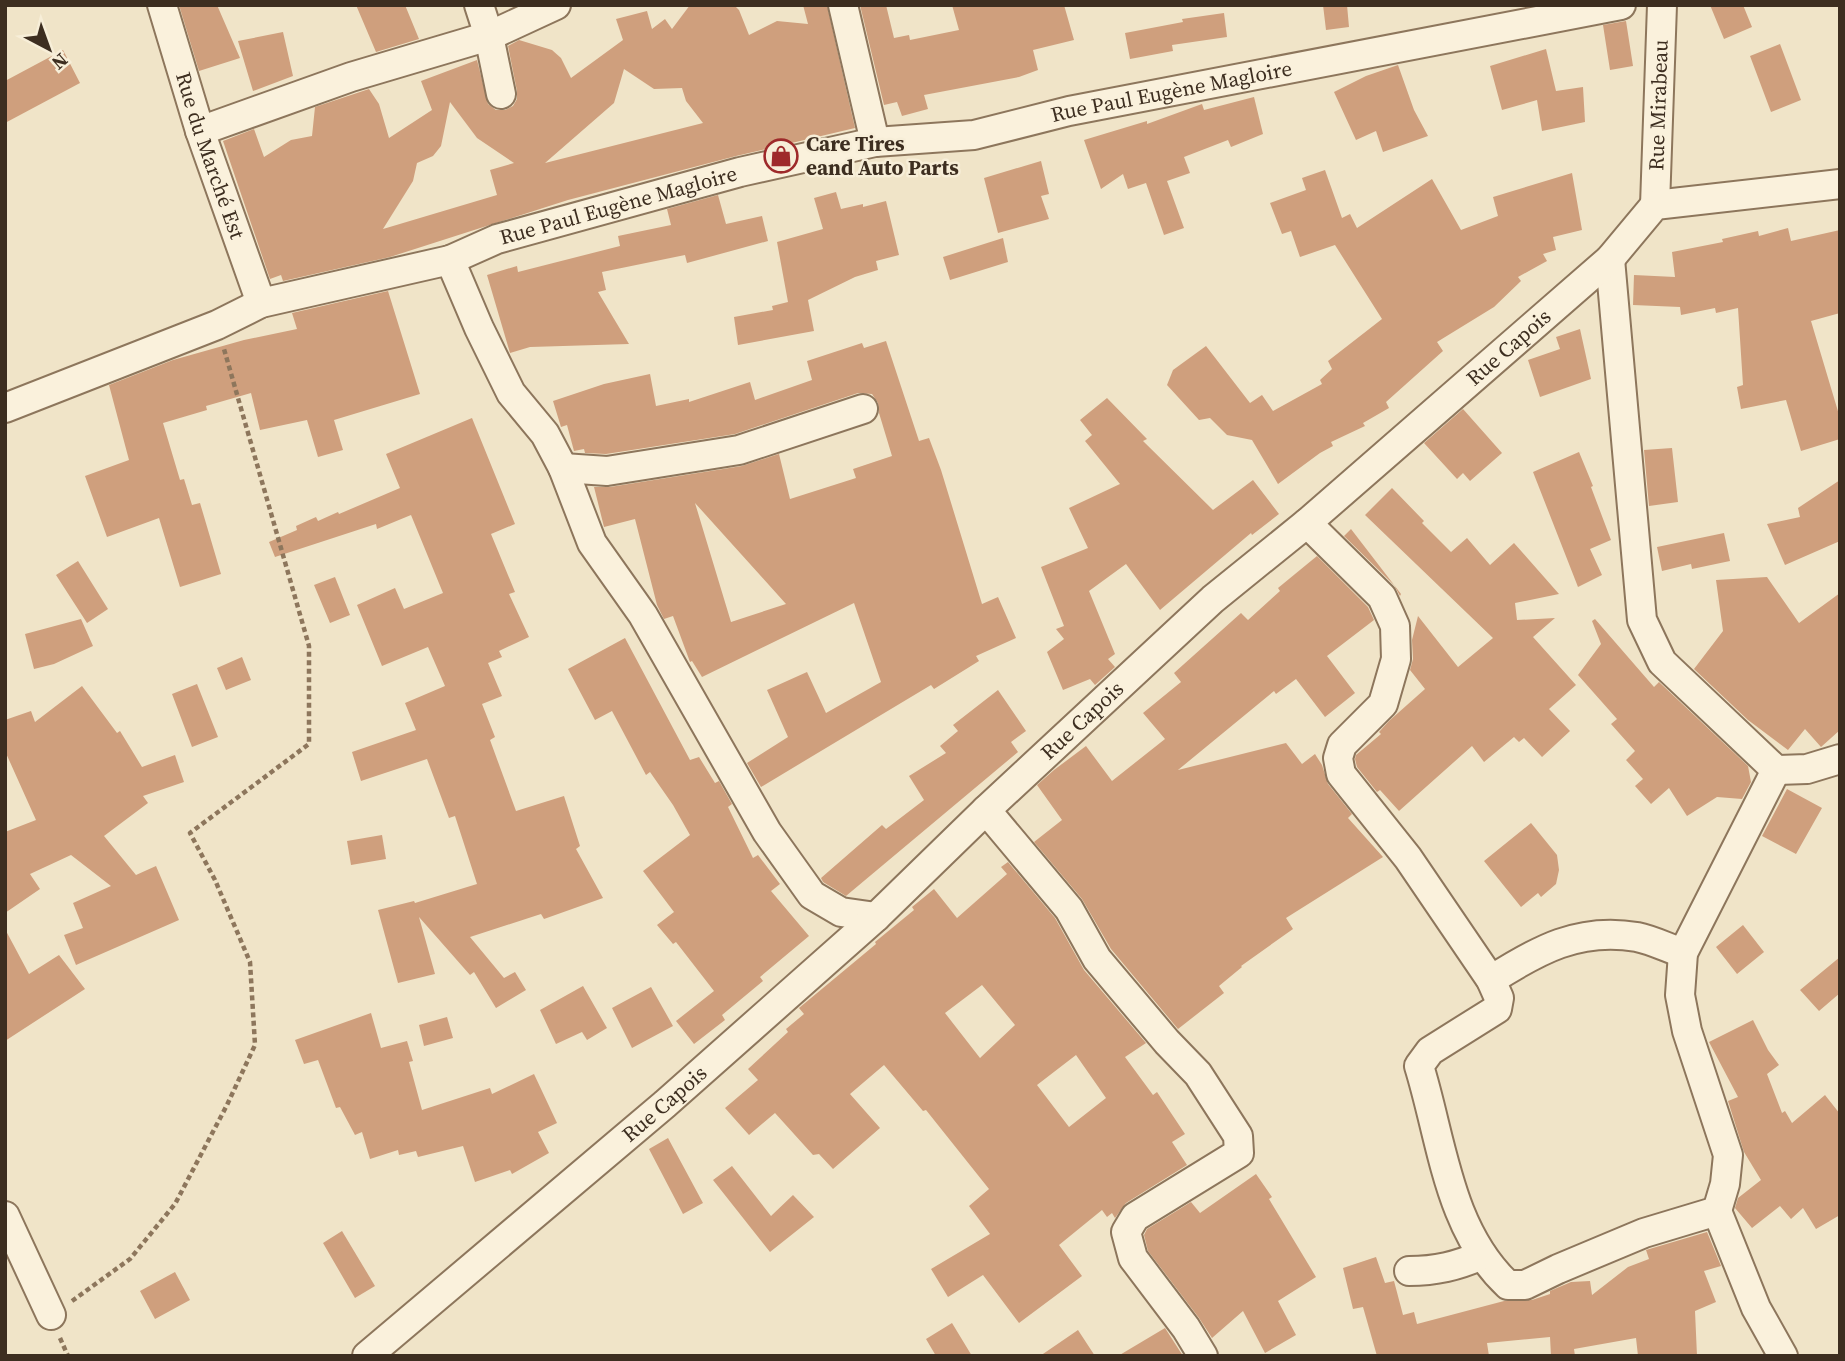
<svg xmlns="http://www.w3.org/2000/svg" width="1845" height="1361" font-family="'Source Serif 4',serif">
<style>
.building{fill:#cf9f7d;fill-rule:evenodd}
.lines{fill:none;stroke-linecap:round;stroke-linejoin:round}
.street-casing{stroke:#8d765c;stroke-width:32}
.path{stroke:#8d765c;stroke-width:4.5;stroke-dasharray:5 3.5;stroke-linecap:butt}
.street{stroke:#faf1dc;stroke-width:28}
.labels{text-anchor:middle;stroke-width:5;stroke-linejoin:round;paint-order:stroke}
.street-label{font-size:21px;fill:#3d2e20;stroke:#f7eed8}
.poi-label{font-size:21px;font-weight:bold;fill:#3d2e20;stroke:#f7eed8;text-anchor:start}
</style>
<rect width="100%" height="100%" fill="#f0e4c8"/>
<path class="building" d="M179 5H217L240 58 199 71Z
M356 5H405L419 39 376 52Z
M690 5H734L739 10 749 35 777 21 808 24 803 5H827L855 128 736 156 568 200 390 257 283 281 281 275 270 279 223 141 254 129 264 157 291 140 312 136 315 107 369 89 379 104 389 138 432 110 421 81 477 60 488 104 496 110H505L513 106 517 99V91L508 46 519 40 552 50 561 58 571 78 623 40 616 19 647 11 652 29 665 19 672 29ZM624 69 654 89 682 88 686 101 703 123 545 163 614 103ZM450 102 477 138 514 163 490 170 497 195 383 229 413 181 417 163 433 156 441 146Z
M860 5H886L894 38 909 35 910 40 959 30 952 5H1064L1074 40 1033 50 1038 70 1019 77 924 95 928 109 902 116 897 102 884 105Z
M1323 5H1347L1349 27 1326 30Z
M1710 5H1743L1752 27 1724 39Z
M1224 13 1227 37 1172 45 1173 51 1130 59 1125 33 1183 22 1182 19Z
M1626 21 1633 66 1610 70 1603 25Z
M283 32 293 76 253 91 238 41Z
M1780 44 1801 100 1771 112 1750 56Z
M1546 49 1556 91 1583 87 1585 122 1542 131 1537 100 1502 110 1490 66Z
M63 50 80 83 5 123V81Z
M1398 65 1414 110 1428 136 1383 152 1376 131 1356 140 1334 92 1366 76Z
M1254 97 1263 134 1231 147 1228 140 1184 157 1190 173 1167 181 1184 228 1164 235 1146 183 1128 189 1123 174 1101 189 1084 140 1147 121V124L1202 104 1204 110Z
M1041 161 1049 194 1041 196 1049 219 998 233 984 178Z
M1325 170 1342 218 1350 214 1357 228 1432 179 1461 230 1498 216 1493 197 1572 173 1582 230 1553 237 1556 250 1543 254 1547 261 1518 277 1521 281 1494 307 1437 342 1443 351 1386 402 1389 408 1363 423 1365 426 1331 442 1333 446 1320 453 1278 484 1252 440 1227 435 1210 418 1199 420 1167 385 1173 370 1206 346 1250 403 1262 395 1273 411 1322 384 1320 380 1332 369 1328 361 1382 319 1335 245 1300 257 1291 231 1282 234 1270 203 1306 190 1302 178Z
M836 192 841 209 863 204V207L886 201 899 255 876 261 878 270 855 277 808 300 814 331 738 345 734 317 773 310 772 306 788 302 777 242 823 229 814 198Z
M718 195 726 224 762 216 768 241 687 263 685 255 602 272 606 290 598 292 629 344 530 347 510 353 487 275 517 266 518 272 620 246 618 236 671 225 667 209Z
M1788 228 1791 241 1840 230V313L1811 321 1840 418V439L1801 451 1786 400 1741 409 1737 387 1743 385 1738 308 1716 313 1715 308 1681 315 1680 307 1633 305 1634 275 1675 277 1672 252 1723 242 1722 239 1758 231 1759 236Z
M1003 238 1008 262 950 280 943 257Z
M388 291 420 394 334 420 343 450 318 457 307 420 260 430 251 393 206 406 207 410 163 423 180 480 184 479 192 505 200 503 221 574 180 587 159 518 107 537 85 476 129 460 109 385 173 360 244 340 297 329 292 313Z
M1580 329 1591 379 1540 397 1528 360 1560 349 1556 337Z
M886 341 919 441 929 438 941 470 982 604 998 597 1016 638 976 656 979 661 934 689 931 685 761 787 747 763 788 737 767 690 807 672 826 713 881 682 854 603 702 677 692 661 690 662 673 616 664 619 657 605 635 519 604 527 594 487H610L742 466 779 454 790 499 856 478 853 469 892 456 879 413 878 403 872 394 858 393 735 434 606 454 585 453 584 449 574 451 567 425 561 427 553 401 604 384 650 374 656 406 689 399V402L750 382 755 400 812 380 807 361 862 343 864 348ZM695 503 786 604 731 622Z
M1107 398 1147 439 1143 441 1213 510 1253 480 1279 514 1252 535 1251 533 1160 610 1126 564 1089 591 1115 654 1108 659 1115 667 1095 685 1090 679 1063 690 1047 652 1064 639 1056 629 1064 626 1041 567 1088 548 1069 508 1120 484 1085 441 1092 435 1080 420Z
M1463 409 1502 453 1470 481 1463 473 1457 479 1424 443Z
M472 418 515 524 491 534 515 592 509 594 529 637 499 651 502 657 488 663 502 696 482 704 495 737 490 740 516 811 564 796 580 846 576 849 603 898 544 919 541 914 470 937 504 978 515 972 526 990 496 1008 474 972 470 975 419 917 435 974 398 983 378 910 414 901 415 903 477 884 455 816 449 818 427 759 361 781 352 752 416 730 405 703 445 686 428 647 382 666 357 605 395 588 404 609 443 593 411 515 377 529 376 524 275 557 269 542 297 530 296 526 316 517 318 521 338 512 339 514 400 488 386 454Z
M1672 448 1678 502 1649 506 1644 450Z
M1579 452 1593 486 1591 487 1611 540 1590 549 1602 575 1578 587 1533 472Z
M1840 480V541L1785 565 1767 524 1800 517 1798 508Z
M1392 488 1424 521 1422 523 1451 552 1467 538 1490 565 1514 543 1559 594 1515 603 1517 620 1555 618 1533 637 1576 685 1549 709 1570 731 1542 757 1524 738 1519 742 1514 737 1484 762 1472 746 1399 811 1380 790 1377 792 1357 767 1355 759 1356 755 1381 734 1379 732 1389 721 1425 689 1410 670 1413 659 1412 640 1418 616 1458 667 1493 638 1365 515Z
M1351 529 1401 594 1400 596 1394 585 1344 536Z
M1724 533 1730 561 1692 569 1691 564 1662 571 1657 547Z
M1317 556 1368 607 1374 620 1327 656 1355 693 1325 717 1296 679 1276 694 1274 691 1178 770 1286 743 1302 764 1315 754 1322 765 1328 784 1352 814 1348 818 1383 857 1286 918 1293 929 1241 966 1242 967 1219 986 1224 993 1178 1029 1111 949 1082 899 1034 842 1062 820 1037 785 1054 770 1086 746 1112 781 1165 739 1143 713 1181 682 1174 673 1241 613 1248 620 1280 591 1278 588Z
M78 561 108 609 87 623 56 575Z
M335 577 350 615 330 623 314 585Z
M1767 577 1799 623 1840 593V730L1821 747 1805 729 1788 750 1748 720 1694 669 1723 631 1716 580Z
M81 619 93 646 54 664 34 669 25 634Z
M1595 619 1654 687 1659 682 1748 766 1751 782 1742 799 1717 797 1687 816 1669 788 1651 804 1635 786 1643 779 1626 760 1635 751 1611 724 1617 719 1578 675 1601 644 1592 621Z
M625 638 690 760 699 757 715 783 719 781 732 804 728 807 753 858 758 855 780 884 771 891 809 936 760 977 763 981 722 1015 725 1020 694 1044 676 1021 714 991 676 942 673 944 657 925 674 912 643 871 690 835 673 805 650 772 646 775 612 711 595 720 568 669Z
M242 657 251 680 226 690 217 668Z
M197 684 218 737 192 747 172 694Z
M82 686 117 733 120 731 142 767 175 755 184 782 143 796 148 803 104 836 136 875 156 866 179 920 76 965 64 935 83 928 73 903 111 886 71 855 30 874 40 889 5 913V832L36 820 5 751V720L31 711 35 722Z
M998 690 1026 731 1011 742 1018 752 846 896 823 882 821 878 882 825 886 829 924 800 909 776 946 753 940 746 958 731 953 725Z
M1787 789 1822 808 1796 854 1762 836Z
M1531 823 1557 855 1559 870 1556 884 1541 897 1538 893 1521 907 1484 861Z
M382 835 386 859 351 865 347 841Z
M1008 862 1055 918 1084 970 1146 1043 1125 1057 1153 1095 1157 1092 1185 1134 1172 1142 1187 1165 1126 1203 1115 1218 1112 1213 1107 1217 1102 1210 1059 1245 1082 1276 1019 1323 983 1275 948 1297 931 1269 990 1234 969 1206 989 1189 926 1110 923 1111 884 1065 850 1094 880 1128 833 1169 819 1154 813 1155 775 1113 749 1135 725 1108 758 1080 748 1069 788 1032 786 1029 804 1014 799 1008 876 944 875 942 914 910 912 907 934 889 957 918 1007 874 1001 867ZM982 985 1015 1025 980 1058 945 1013ZM1076 1055 1106 1098 1069 1127 1037 1085Z
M1743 925 1764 952 1737 974 1716 947Z
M5 929 29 974 59 955 85 989 5 1041Z
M1840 957V993L1819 1011 1800 990Z
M583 986 607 1028 587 1040 582 1032 556 1044 540 1010Z
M651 987 673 1026 632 1048 612 1008Z
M371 1013 381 1048 407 1041 413 1061 409 1062 422 1110 490 1088 492 1094 534 1074 557 1123 538 1132 549 1153 512 1174 510 1170 475 1182 463 1146 418 1157 416 1151 399 1155 398 1150 370 1159 362 1132 355 1135 340 1107 336 1108 318 1060 304 1064 295 1040Z
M447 1017 453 1038 424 1046 419 1025Z
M1753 1020 1768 1050 1779 1065 1767 1074 1782 1113 1785 1111 1792 1123 1825 1095 1840 1114V1215L1816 1229 1803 1208 1791 1219 1780 1206 1752 1228 1735 1208 1738 1198 1761 1180 1744 1152 1728 1101 1738 1097 1709 1042Z
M668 1138 703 1203 683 1214 649 1149Z
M732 1166 771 1216 793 1195 814 1217 770 1252 713 1180Z
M1256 1174 1272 1197 1269 1199 1316 1277 1278 1301 1296 1335 1265 1353 1243 1311 1212 1338 1199 1318 1148 1251 1144 1235 1147 1229 1191 1202 1200 1213Z
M342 1231 375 1286 355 1298 323 1243Z
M1707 1232 1721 1266 1704 1271 1716 1302 1695 1311 1697 1356H1638L1636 1338 1574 1349 1575 1356H1551L1550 1337 1487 1343 1489 1356H1377L1363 1307 1353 1309 1343 1268 1376 1257 1385 1283 1394 1281 1403 1315 1414 1312 1417 1324 1504 1301 1532 1300 1550 1294V1291L1571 1282 1590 1281 1592 1295 1628 1267 1649 1259 1646 1250Z
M175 1272 190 1300 155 1319 140 1291Z
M952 1323 972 1356H936L926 1339Z
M1165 1328 1183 1356H1118Z
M1078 1330 1095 1356H1040Z"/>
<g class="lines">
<defs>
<g id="street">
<path id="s1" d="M162 5 200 131 261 303"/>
<path d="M479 5 489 36 501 94"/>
<path d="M843 5 875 142"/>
<path d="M200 131 351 77 489 36 556 5"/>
<path id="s2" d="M1655 205 1662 5"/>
<path d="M1610 259 1642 620 1662 662 1776 770"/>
<path d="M450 260 479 328 511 393 545 434 563 468 592 543 643 615 767 832 812 895 841 912 876 917"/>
<path id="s3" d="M5 408 217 325 261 303 450 260 497 239 740 172 875 142 974 135 1069 111 1621 5"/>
<path d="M563 468 607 471 739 450 863 409"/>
<path d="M1307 523 1382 597 1395 626 1396 659 1383 704 1342 745 1338 758 1341 774 1408 858 1491 980 1499 998 1497 1009 1430 1051 1419 1066C1442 1140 1448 1229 1508 1285H1525L1558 1269 1644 1233 1717 1211 1725 1184 1728 1155 1687 1031 1680 995 1683 953 1776 770"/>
<path d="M1776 770 1807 769 1840 759"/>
<path d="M986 810 1069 909 1097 959 1167 1042 1198 1074 1238 1136 1239 1153 1135 1217 1126 1232 1133 1258 1186 1328 1203 1356"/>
<path d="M1491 980C1538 950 1579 927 1637 937 1652 940 1668 948 1683 953"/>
<path d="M1717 1211 1756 1308 1783 1356"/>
<path d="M5 1216 51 1315"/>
<path d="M1409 1271C1436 1271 1457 1266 1482 1255"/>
<path id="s4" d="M367 1356 665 1104 876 917 986 810 1213 599 1307 523 1610 259 1655 205 1840 184"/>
</g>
</defs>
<use href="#street" class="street-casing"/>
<path class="path" d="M72 1301 130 1259 175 1204 227 1105 255 1045 250 962 215 880 190 833 309 744V646L224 349
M60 1338 68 1356"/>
<use href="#street" class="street"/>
</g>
<defs>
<symbol id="shop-ring" viewBox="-11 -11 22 22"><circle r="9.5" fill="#f7eed8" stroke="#9e2a2b" stroke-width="1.5"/><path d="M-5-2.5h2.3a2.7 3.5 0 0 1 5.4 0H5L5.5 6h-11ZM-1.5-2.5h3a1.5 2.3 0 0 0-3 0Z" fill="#9e2a2b"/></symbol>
</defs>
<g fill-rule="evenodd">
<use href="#shop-ring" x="762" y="137" width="38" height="38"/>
</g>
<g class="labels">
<g class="street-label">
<text dy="7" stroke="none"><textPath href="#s3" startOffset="1214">Rue Paul Eugène Magloire</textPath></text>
<text dy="7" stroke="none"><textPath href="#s2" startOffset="100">Rue Mirabeau</textPath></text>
<text dy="7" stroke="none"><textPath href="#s1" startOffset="158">Rue du Marché Est</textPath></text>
<text dy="7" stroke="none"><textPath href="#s3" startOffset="648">Rue Paul Eugène Magloire</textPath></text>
<text dy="7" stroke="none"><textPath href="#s4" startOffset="1524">Rue Capois</textPath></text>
<text dy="7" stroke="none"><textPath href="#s4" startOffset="957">Rue Capois</textPath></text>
<text dy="7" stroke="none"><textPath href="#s4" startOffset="390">Rue Capois</textPath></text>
</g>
<g class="poi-label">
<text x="806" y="151">Care Tires<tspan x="806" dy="24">eand Auto Parts</tspan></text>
</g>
</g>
<rect width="1845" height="1361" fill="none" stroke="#3d2e20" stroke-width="14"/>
<g transform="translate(49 49) rotate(139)" stroke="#f7eed8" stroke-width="5" paint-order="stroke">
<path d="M0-5L12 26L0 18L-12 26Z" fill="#3d2e20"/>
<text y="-10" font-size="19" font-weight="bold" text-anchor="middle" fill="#3d2e20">N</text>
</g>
</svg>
